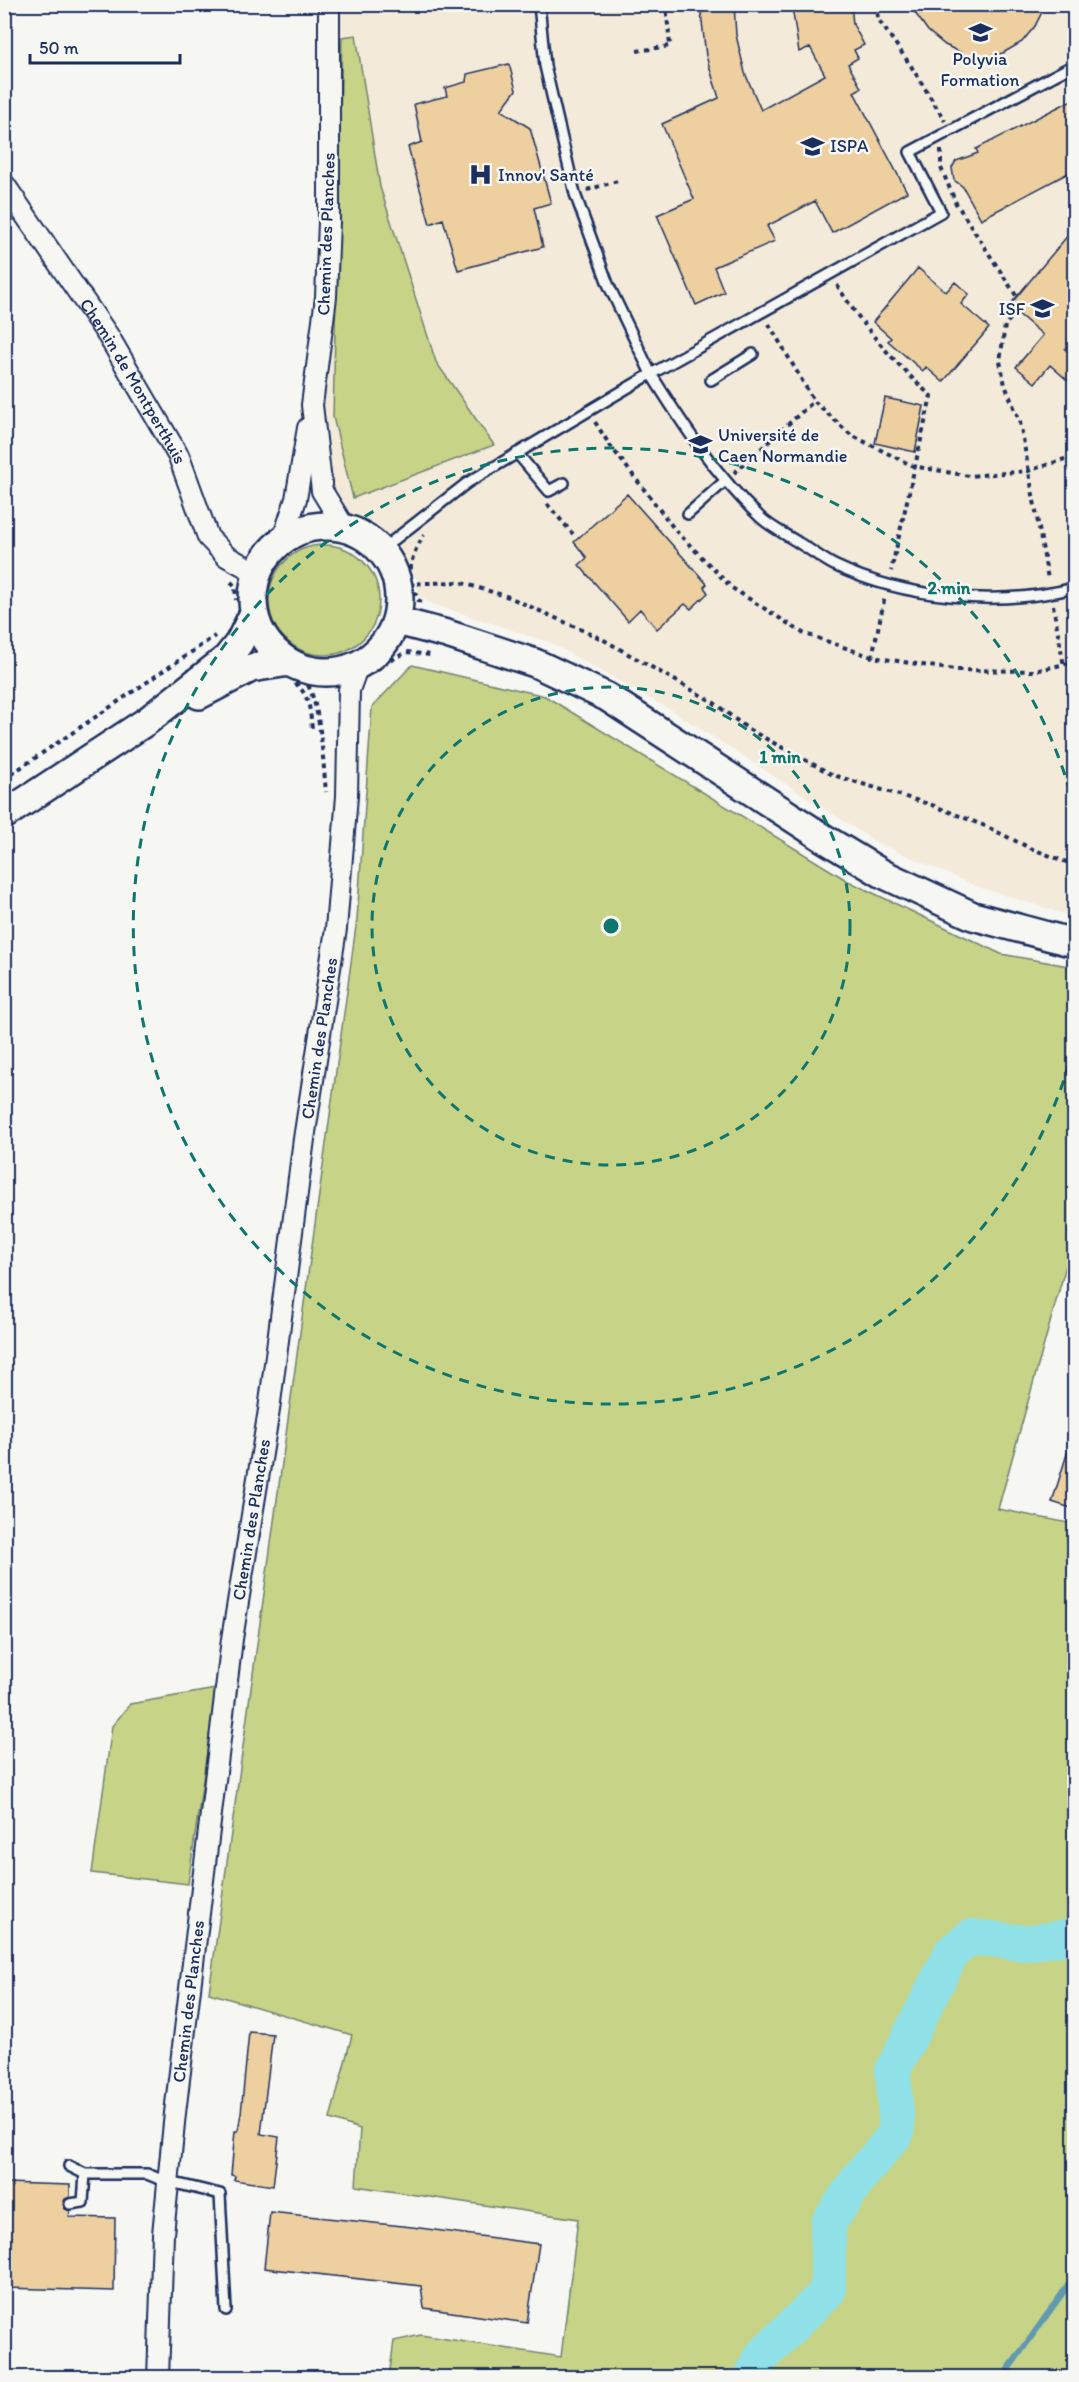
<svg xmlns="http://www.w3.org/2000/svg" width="1079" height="2382" font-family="Itim,sans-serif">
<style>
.built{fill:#f3ead9}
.green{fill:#c7d386;stroke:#718172;stroke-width:1.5}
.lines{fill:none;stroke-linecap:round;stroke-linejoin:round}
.stream{stroke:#619ab0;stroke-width:6}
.river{stroke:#8fe1e7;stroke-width:36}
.building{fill:#edcfa0;stroke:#1b2f5e;stroke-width:1.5}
.service-casing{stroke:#1b2f5e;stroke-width:14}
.minor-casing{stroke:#1b2f5e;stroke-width:24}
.secondary-casing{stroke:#1b2f5e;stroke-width:32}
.path{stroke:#1b2f5e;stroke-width:4;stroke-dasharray:4.5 4.5;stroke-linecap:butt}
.service{stroke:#f6f6f2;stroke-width:9}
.minor{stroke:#f6f6f2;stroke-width:20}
.secondary{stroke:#f6f6f2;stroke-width:27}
.ring{fill:none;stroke:#0f766e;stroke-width:3;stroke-dasharray:10 8}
.labels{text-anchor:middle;stroke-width:5;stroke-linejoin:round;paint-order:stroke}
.poi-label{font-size:18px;fill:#1b2f5e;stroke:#f6f6f2;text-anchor:start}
.street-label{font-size:18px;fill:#1b2f5e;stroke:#f6f6f2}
.centre{fill:#0f766e;stroke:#f6f6f2;stroke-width:3}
.ring-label{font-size:18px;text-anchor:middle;font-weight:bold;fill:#0f766e;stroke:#f6f6f2;stroke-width:5;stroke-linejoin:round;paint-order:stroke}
</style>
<rect width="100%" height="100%" fill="#f6f6f2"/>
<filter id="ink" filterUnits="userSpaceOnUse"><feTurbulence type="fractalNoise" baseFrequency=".0167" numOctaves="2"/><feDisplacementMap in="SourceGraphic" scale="12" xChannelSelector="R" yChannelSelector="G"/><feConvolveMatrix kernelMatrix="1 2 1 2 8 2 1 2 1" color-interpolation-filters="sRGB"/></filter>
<g filter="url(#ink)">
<path class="built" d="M329 5H1074V917L976 886 876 842 673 711 551 643 427 602 418 594V580L360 522 341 511 328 482 323 408 330 368 326 297Z"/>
<path class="green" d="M356 35 380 187 436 362 494 445 353 498 333 417 342 37Z
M269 600a55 55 0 1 1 110 0a55 55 0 1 1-110 0Z
M412 665 545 696 848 881 1001 954 1074 967V1237L998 1509 1074 1524V2377H389L394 2341 421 2335 561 2357 578 2219 356 2186 360 2129 330 2119 352 2035 209 1993 357 919 372 707Z
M216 1689 188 1884 92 1873 112 1726 130 1704Z"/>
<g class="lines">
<path class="stream" d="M1002 2378 1074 2277"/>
<path class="river" d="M751 2378 762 2356 828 2291V2224L858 2179 897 2132 893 2070 952 1952 971 1937 1027 1943 1074 1936"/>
</g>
<path class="building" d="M700 4H734L736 35 745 73 761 110 825 75 810 47 799 52 792 7 805 9V4H851L853 24 864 45 854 50 858 58 848 64 861 88 854 92 907 192 832 233 815 201 767 226 775 241 714 267 724 292 696 305 657 215 694 199 662 124 719 98 706 56Z
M923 4H1046L1035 26 1022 42 1003 53 978 59H961L962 53 945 45 928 31 913 10 923 8Z
M509 64 516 90 501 110 530 128 551 203 534 208 543 247 458 270 443 219 430 224 408 147 422 142 414 104 447 96 445 88 466 82 467 74Z
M1074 99V170L981 219 963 187 954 180 952 168 956 161 978 153 976 149Z
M1074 228V338L1065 349 1074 357V386L1050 365 1035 383 1016 367 1043 335 1009 306Z
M918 268 946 292 955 282 969 294 961 304 989 328 943 382 926 367 923 371 888 341 891 338 873 322Z
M885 398 924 406 915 452 875 443Z
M627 494 707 584 704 587 708 593 691 609 685 604 657 629 640 609 628 621 579 565 587 558 574 542Z
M1071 1441 1074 1442V1509L1052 1502Z
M249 2032 273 2034 261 2134 279 2137 273 2186 234 2180 235 2176 231 2175 235 2131H238L241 2113Z
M4 2183 70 2185V2197L65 2199 63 2204 65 2209 70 2211 69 2217 115 2218 114 2291 4 2288Z
M270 2212 412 2227 539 2244 527 2323 424 2308 421 2286 264 2268Z"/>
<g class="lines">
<defs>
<path id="service" d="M1074 65 910 152 941 212 651 374C683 425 716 476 761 518 772 528 787 535 799 543 811 550 822 559 834 565 905 599 999 607 1074 588
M711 380 753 354
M517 453 549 491 564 483
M688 514 725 481
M381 550 467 483 651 374 608 284 575 194 545 66 539 4
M69 2166 85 2174H147L162 2180 220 2194 226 2310
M70 2204 83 2202 85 2174"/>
<g id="minor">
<path d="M329 4V222L326 297 312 405 322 491 344 527"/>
<path id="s1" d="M4 184 109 337 179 457 208 537 226 556 257 573"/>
<path d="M283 539 296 499 308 428"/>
<path id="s2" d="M158 2378 163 2234 175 2113 232 1639 269 1410 304 1139 336 929 347 796 349 690 358 665"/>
</g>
<path id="secondary" d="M253 599a73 73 0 1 1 146 0a73 73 0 1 1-146 0Z
M397 621 447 634 535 663 607 697 825 839 883 874 973 916 1074 943
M199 695 251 668 289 662
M4 815 147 721 227 658 239 643 254 613"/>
</defs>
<use href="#service" class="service-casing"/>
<use href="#minor" class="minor-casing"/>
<use href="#secondary" class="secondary-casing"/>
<path class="path" d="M876 4 878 19 911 66 945 121
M637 51 670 46 666 4
M941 150V168L956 203
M587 190 621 180
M954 204 956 203 1017 297
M837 285C863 327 894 362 931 396L891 571
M1016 312 1005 325 1000 361 1005 385 1020 422 1048 579
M769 324 814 401
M595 422 609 444 676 531 732 588 803 633 872 657 955 670 1035 671 1074 662
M734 473 814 401 851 435 913 466 969 476 1028 471 1074 456
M547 504 573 534
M231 582 235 586 236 600
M399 584 459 582 509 597 602 639 713 702 748 729 833 775 932 805 985 826 1030 848 1074 865
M422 602 418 600C407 574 408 560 424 535
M1053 605 1064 666
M872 657 885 596
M377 671 382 665 407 652 430 655
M303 678C321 698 323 763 326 792
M295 683C310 695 310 711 312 729
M4 779 215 636"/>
<use href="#service" class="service"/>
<use href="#minor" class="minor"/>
<use href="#secondary" class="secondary"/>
</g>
</g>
<g class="ring">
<circle cx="611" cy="926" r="239"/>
<path d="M1074 1046A478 478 0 1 1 1074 806"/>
</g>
<defs>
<symbol id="university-bare" viewBox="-9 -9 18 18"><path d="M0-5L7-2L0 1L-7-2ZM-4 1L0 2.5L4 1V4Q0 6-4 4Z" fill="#1b2f5e" stroke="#f6f6f2" stroke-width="2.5" paint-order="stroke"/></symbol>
<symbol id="hospital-bare" viewBox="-9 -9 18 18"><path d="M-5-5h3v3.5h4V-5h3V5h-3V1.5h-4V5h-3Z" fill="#1b2f5e" stroke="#f6f6f2" stroke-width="2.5" paint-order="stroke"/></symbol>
</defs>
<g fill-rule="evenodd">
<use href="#university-bare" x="964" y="16" width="33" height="33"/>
<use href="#university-bare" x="796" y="130" width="33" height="33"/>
<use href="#hospital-bare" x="464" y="158" width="33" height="33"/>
<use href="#university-bare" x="1026" y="292" width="33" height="33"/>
<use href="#university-bare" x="684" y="428" width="33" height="33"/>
</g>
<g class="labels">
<g class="poi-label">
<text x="980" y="65" text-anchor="middle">Polyvia<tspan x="980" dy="21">Formation</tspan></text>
<text x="830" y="152">ISPA</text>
<text x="498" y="181">Innov' Santé</text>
<text x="1025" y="315" text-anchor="end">ISF</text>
<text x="718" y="441">Université de<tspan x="718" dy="21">Caen Normandie</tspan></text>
</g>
<g class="street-label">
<text transform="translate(326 234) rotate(-88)" y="6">Chemin des Planches</text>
<text dy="6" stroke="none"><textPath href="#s1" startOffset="236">Chemin de Montperthuis</textPath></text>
<text dy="6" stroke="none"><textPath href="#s2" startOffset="1350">Chemin des Planches</textPath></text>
<text dy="6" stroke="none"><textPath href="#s2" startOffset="864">Chemin des Planches</textPath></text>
<text dy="6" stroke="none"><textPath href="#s2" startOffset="378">Chemin des Planches</textPath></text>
</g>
</g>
<circle cx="611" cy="926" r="9" class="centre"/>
<g class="ring-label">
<text x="949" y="594">2 min</text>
<text x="780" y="763">1 min</text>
</g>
<rect width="1079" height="2382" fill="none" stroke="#f6f6f2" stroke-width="24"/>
<rect x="12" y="12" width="1055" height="2358" fill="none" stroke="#1b2f5e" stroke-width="2" filter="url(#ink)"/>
<path d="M30 54v9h150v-9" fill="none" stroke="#1b2f5e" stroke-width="3"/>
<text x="39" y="54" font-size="18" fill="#1b2f5e" stroke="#f6f6f2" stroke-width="4.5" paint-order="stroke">50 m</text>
</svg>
